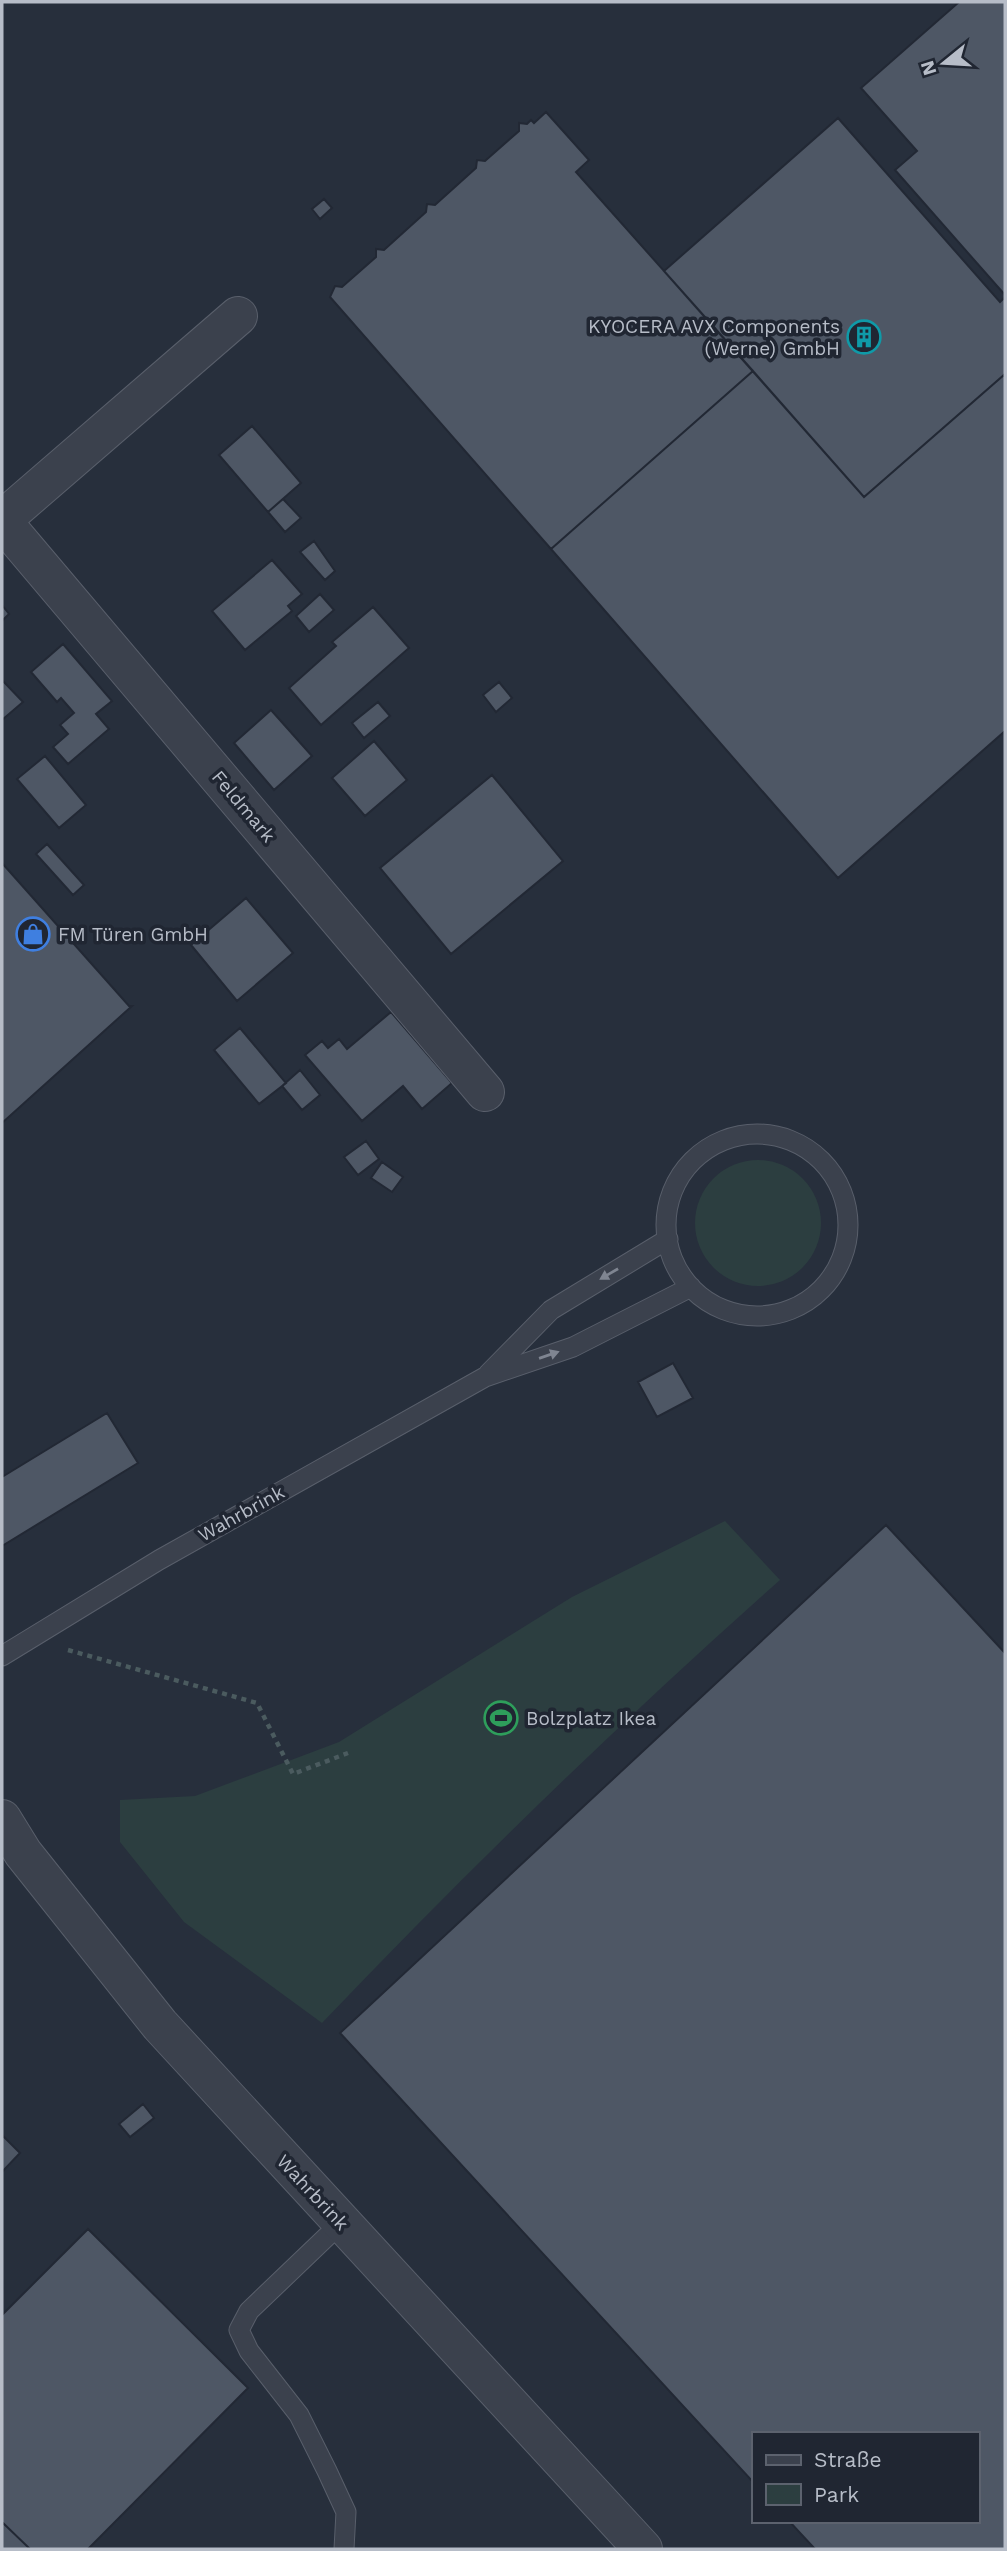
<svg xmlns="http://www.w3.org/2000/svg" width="1007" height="2551" font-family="'Work Sans',sans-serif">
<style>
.green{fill:#2c3e40}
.building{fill:#4e5765;stroke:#222834;stroke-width:2}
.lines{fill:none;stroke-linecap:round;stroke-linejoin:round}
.lane-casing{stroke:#595f6b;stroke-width:21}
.street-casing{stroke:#595f6b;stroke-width:40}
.path{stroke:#4b5b5f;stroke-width:4.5;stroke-dasharray:5 5;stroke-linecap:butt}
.lane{stroke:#3b414d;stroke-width:19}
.street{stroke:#3b414d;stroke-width:38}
.oneway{fill:#7f8591}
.labels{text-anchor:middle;stroke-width:7;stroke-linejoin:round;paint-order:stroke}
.poi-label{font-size:19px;fill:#b7bdc8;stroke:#202632;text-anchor:start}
.street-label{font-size:19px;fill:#b7bdc8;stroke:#202632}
</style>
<rect width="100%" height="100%" fill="#272f3c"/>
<path class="green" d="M695 1223a63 63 0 1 1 126 0a63 63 0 1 1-126 0Z
M725 1521 780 1580C621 1721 469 1869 322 2023L184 1922 120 1842V1800L195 1796 339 1742 572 1597Z"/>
<path class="building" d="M959 2H1005V295L895 170 917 151 861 88Z
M546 112 589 160 576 172 753 371 551 549 330 297 335 286 342 287 376 257V249L384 250 426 212 427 204 435 205 476 168 477 160 485 161 519 131V123L527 124 531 120 534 123Z
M838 118 1000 302 1005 297V374L864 497 664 271Z
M324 199 332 208 320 219 312 209Z
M753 371 864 497 1005 374V731L838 878 551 549Z
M252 426 301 483 268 512 219 455Z
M283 499 301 518 285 532 268 512Z
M314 541 335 571 325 580 300 552Z
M272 560 302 594 288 606 292 611 245 650 212 611Z
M320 594 334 610 309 632 296 616Z
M2 605 9 614 2 621Z
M373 607 409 648 321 725 289 688 336 646 332 642Z
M63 644 112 701 96 714 109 729 68 764 53 747 68 734 60 725 74 713 61 698 57 702 31 672Z
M2 680 23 702 2 720Z
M499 682 512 698 496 712 483 695Z
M378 702 390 716 364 738 352 723Z
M271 710 312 756 274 790 234 743Z
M374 741 407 780 365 816 332 778Z
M45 756 86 805 59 828 17 779Z
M492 775 563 861 451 954 380 868Z
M47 844 84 885 73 895 36 854Z
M2 863 129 1006H132L2 1123Z
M246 898 293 953 237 1001 191 945Z
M391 1012 452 1083 422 1109 403 1086 362 1121 305 1055 322 1041 328 1048 339 1039 347 1049Z
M240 1028 286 1083 259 1104 214 1050Z
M300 1070 320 1095 302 1110 282 1086Z
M366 1141 379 1159 358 1175 344 1157Z
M382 1162 403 1177 392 1192 371 1178Z
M673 1363 693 1398 657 1417 638 1382Z
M107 1413 138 1463 2 1546V1477Z
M886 1525 1005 1653V2549H815L789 2521H977V2434H753V2482L340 2033Z
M143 2104 154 2118 130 2137 119 2124Z
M2 2135 20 2153 2 2172Z
M88 2229 248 2388 88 2549H30L2 2522V2315Z
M2 2522 30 2549H2Z"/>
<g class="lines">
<defs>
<path id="lane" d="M666 1225a91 91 0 1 1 182 0a91 91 0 1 1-182 0Z
M488 1374 551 1310 668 1239
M2 1656 159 1560 485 1377 573 1347 691 1287
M342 2222 249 2311 239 2330 249 2351 299 2415 327 2471 346 2512 344 2549"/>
<path id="street" d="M2 520 238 316
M2 521 485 1092
M2 1819 23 1853 160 2025 643 2549"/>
</defs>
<use href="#lane" class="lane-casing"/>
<use href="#street" class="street-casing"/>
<path class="path" d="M68 1650 257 1703 293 1774 348 1753"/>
<use href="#lane" class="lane"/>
<use href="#street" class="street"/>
</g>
<defs><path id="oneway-solid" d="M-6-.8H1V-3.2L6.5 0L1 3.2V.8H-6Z" transform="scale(1.75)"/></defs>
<g class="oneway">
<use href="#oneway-solid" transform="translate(609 1274) rotate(150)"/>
<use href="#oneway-solid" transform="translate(549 1355) rotate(-19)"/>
</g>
<defs>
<symbol id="building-ring" viewBox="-11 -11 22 22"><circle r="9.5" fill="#202632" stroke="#0f9aa8" stroke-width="1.5"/><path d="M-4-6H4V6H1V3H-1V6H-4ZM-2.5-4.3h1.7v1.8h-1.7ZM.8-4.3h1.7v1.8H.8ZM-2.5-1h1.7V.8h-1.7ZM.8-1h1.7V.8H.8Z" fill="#0f9aa8"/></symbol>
<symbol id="shop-ring" viewBox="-11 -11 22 22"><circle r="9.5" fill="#202632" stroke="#3f7fe0" stroke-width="1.5"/><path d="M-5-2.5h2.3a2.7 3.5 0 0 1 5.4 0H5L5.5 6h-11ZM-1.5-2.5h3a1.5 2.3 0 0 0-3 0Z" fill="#3f7fe0"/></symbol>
<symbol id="stadium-ring" viewBox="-11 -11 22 22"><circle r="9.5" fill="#202632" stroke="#2e9e5b" stroke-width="1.5"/><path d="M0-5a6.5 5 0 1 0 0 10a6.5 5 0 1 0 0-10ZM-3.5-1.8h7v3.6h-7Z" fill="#2e9e5b"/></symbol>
</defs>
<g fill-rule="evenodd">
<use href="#building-ring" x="845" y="318" width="38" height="38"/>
<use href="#shop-ring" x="14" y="915" width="38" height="38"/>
<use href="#stadium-ring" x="482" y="1699" width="38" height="38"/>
</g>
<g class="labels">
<g class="poi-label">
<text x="840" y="333" text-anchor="end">KYOCERA AVX Components<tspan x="840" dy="22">(Werne) GmbH</tspan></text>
<text x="58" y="941">FM Türen GmbH</text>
<text x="526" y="1725">Bolzplatz Ikea</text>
</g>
<g class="street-label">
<text transform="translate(244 806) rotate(50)" y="7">Feldmark</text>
<text transform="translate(241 1513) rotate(-29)" y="7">Wahrbrink</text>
<text transform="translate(313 2192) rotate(47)" y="7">Wahrbrink</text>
</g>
</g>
<rect width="1007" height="2551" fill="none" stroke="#b7bdc8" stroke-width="7"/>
<rect x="752" y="2432" width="228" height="91" fill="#202632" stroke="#5c626e" stroke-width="2"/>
<rect x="766" y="2455" width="35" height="10" fill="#3b414d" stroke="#5c626e" stroke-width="2"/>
<text x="814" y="2467" font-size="21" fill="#b7bdc8">Straße</text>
<rect x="766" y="2484" width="35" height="21" fill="#2c3e40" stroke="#5c626e" stroke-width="2"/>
<text x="814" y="2502" font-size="21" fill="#b7bdc8">Park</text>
<g transform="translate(944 63) rotate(252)" stroke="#202632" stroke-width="5" paint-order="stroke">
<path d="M0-5L12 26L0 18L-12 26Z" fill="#b7bdc8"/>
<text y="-10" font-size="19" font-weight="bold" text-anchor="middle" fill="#b7bdc8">N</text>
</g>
</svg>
